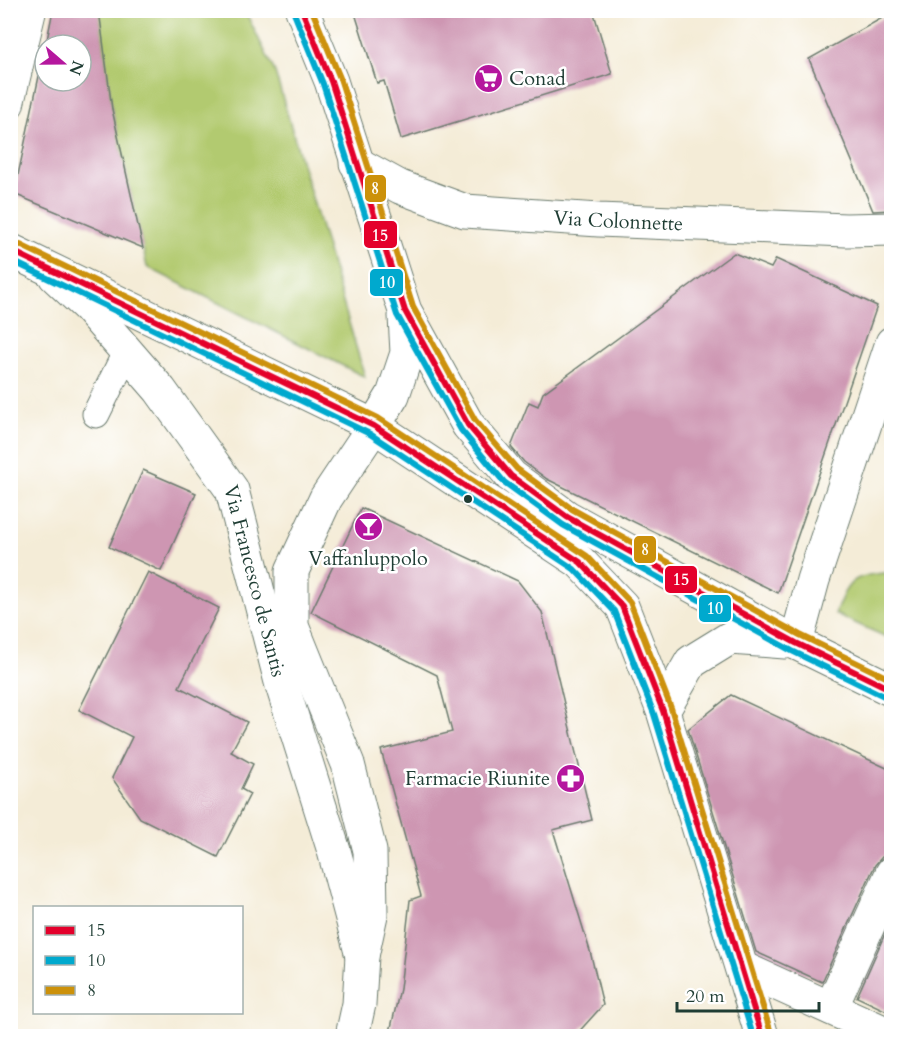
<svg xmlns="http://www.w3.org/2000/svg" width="902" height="1047" font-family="Cardo,serif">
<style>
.green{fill:#b2ca6f;stroke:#688452;stroke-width:1.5}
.building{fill:#ce96b2}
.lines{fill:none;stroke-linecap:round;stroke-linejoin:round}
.lane-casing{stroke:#6a7a6d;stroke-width:29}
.street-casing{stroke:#6a7a6d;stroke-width:35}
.secondary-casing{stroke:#6a7a6d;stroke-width:35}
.lane{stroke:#fff;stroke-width:27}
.street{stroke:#fff;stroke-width:33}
.secondary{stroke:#fff;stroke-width:33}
.bus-1-casing{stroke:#fff;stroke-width:10}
.bus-2-casing{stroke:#fff;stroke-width:10}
.bus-3-casing{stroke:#fff;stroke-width:10}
.bus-1{stroke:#e4002b;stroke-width:6}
.bus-2{stroke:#00a9ce;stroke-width:6}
.bus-3{stroke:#cc910a;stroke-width:6}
.bus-dot{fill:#1f3d34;stroke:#fff;stroke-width:2}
.labels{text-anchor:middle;stroke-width:5;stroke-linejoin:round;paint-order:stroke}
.poi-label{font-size:20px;fill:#1f3d34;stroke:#fff;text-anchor:start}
.street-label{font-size:20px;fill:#1f3d34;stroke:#fff}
.line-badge{stroke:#fff;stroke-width:2}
.badge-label{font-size:16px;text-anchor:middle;font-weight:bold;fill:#fff}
</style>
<rect width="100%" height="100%" fill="#fff"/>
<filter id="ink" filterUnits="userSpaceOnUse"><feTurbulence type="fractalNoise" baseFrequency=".0167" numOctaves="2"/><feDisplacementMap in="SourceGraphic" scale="12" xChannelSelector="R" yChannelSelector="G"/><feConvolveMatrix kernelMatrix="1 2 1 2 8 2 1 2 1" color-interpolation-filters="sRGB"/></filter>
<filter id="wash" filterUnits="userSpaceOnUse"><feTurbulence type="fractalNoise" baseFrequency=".008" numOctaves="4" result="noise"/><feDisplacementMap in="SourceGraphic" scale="24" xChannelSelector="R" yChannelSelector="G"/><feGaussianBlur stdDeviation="1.35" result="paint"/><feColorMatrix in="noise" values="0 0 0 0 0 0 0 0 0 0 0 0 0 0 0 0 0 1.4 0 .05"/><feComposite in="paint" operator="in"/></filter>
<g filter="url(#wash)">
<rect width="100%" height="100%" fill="#f4ecd7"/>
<path class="green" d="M99 11H245L275 72 365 377 147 267 112 109Z
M885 573 891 575V639L835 614C847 583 851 575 885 573Z"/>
<g id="blocks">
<path class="building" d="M53 10H99L112 109 143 248 14 194 45 48V81H81V45H46Z
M354 10H593L612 74 401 139 384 81 377 83Z
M891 13V210L873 211 809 59Z
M734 253 771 268 776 259 877 306 778 593 547 479 524 462 511 447 529 402 538 406 543 393Z
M143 470 196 493 161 571 109 547Z
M361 508 518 581 542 612 592 820 553 830 590 951 603 1005 575 1036H389L400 989 410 900 421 896 381 750 452 732 437 675 311 612Z
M148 572 219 608 179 687 247 722 231 752 253 764 241 789 250 794 218 857 140 818 112 778 132 737 79 710Z
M731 695 891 770V854L882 857 875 865 822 982 756 952 688 729Z
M891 920V1013L857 997Z"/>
</g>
</g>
<g filter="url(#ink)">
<use href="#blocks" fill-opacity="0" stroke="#6a7a6d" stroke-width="1.5"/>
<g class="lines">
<defs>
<path id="lane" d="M10 105 32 13 24 10
M96 414 127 351"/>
<g id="street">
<path id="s1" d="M356 163 400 187 465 211 599 220 846 230 892 229"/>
<path id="s2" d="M55 276 88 307 160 390 232 490 281 682 334 851 362 956"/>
<path d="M796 643 813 580 892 343"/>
<path d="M742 968 892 1036"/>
<path d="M831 1008 892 873"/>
<path d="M352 1036 359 1004 362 956 371 915 370 851 348 764 292 626V571L326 498 374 426"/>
</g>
<path id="secondary" d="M302 10 331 81 405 311 468 425 511 476 567 517 796 643 892 690
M10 250 374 426 580 562 622 606 663 711 762 1036
M374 426 393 395 407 353 405 316
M663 711 691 662 730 638 785 642"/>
</defs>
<use href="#lane" class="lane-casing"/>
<use href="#street" class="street-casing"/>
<use href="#secondary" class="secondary-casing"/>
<use href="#lane" class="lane"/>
<use href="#street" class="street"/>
<use href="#secondary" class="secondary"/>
<defs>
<path id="bus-1" d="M302 10 331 81 405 311 468 425 511 476 567 517 796 643 892 690
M10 250 374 426 580 562 622 606 663 711 762 1036"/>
<path id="bus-2" d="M294 13 323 84 397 315 461 430 504 482 563 525 792 651 888 698
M10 260 370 434 574 569 614 611 654 714 753 1036"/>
<path id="bus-3" d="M312 10 340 78 413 307 475 420 517 469 572 509 800 635 892 680
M14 242 378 418 587 556 630 602 671 708 771 1033"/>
</defs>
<use href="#bus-1" class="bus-1-casing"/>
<use href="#bus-2" class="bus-2-casing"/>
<use href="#bus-3" class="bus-3-casing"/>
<use href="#bus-1" class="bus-1"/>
<use href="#bus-2" class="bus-2"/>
<use href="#bus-3" class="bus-3"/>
</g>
</g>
<defs>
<symbol id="supermarket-disc" viewBox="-11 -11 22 22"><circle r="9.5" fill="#b5179e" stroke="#fff"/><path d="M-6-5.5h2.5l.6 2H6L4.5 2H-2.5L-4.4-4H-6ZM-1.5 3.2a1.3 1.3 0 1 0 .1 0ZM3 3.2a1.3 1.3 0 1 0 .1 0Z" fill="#fff"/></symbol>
<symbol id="bar-disc" viewBox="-11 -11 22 22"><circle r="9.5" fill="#b5179e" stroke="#fff"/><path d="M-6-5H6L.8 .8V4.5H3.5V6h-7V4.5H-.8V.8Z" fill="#fff"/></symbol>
<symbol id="pharmacy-disc" viewBox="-11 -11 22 22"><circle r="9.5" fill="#b5179e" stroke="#fff"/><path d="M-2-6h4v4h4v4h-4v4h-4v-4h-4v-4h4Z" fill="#fff"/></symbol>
</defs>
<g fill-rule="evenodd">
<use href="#supermarket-disc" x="472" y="62" width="33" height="33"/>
<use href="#bar-disc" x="352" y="510" width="33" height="33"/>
<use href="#pharmacy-disc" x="554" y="762" width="33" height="33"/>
</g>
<circle class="bus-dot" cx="468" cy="499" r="5"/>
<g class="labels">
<g class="poi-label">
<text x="509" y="85">Conad</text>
<text x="368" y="565" text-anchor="middle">Vaffanluppolo</text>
<text x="550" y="785" text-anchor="end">Farmacie Riunite</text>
</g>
<g class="street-label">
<text dy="7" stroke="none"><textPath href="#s1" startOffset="273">Via Colonnette</textPath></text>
<text dy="7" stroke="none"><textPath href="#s2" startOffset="372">Via Francesco de Santis</textPath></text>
</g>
</g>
<g class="line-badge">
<rect x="364" y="174" width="23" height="29" rx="6" fill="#cc910a"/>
<rect x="363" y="220" width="35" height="29" rx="6" fill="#e4002b"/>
<rect x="369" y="268" width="35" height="29" rx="6" fill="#00a9ce"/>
<rect x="633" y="535" width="24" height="29" rx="6" fill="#cc910a"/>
<rect x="664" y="565" width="34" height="29" rx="6" fill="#e4002b"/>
<rect x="698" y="594" width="34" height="29" rx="6" fill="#00a9ce"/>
</g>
<g class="badge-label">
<text x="375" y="194">8</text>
<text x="380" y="241">15</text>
<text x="387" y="288">10</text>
<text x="645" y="555">8</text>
<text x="681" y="585">15</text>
<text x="715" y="614">10</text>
</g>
<rect width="902" height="1047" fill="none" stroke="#fff" stroke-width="36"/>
<rect x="33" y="906" width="210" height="108" fill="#ffffff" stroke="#a5b1ae" stroke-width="1.5"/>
<rect x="45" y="926" width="30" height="9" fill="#e4002b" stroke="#a5b1ae" stroke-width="1.5"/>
<text x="87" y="936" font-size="18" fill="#1f3d34">15</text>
<rect x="45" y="956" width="30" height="9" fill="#00a9ce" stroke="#a5b1ae" stroke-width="1.5"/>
<text x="87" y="966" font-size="18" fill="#1f3d34">10</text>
<rect x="45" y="986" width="30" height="9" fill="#cc910a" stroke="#a5b1ae" stroke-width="1.5"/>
<text x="87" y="996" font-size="18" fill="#1f3d34">8</text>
<g transform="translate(63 63) rotate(110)"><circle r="28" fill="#ffffff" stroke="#a5b1ae" stroke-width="1.5"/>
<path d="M0-4.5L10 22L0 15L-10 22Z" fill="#b5179e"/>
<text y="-9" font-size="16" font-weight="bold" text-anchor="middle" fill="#1f3d34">N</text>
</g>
<path d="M677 1002v9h142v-9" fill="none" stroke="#1f3d34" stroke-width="3"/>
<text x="686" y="1002" font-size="18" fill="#1f3d34" stroke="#ffffff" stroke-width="4.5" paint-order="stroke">20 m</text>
</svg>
